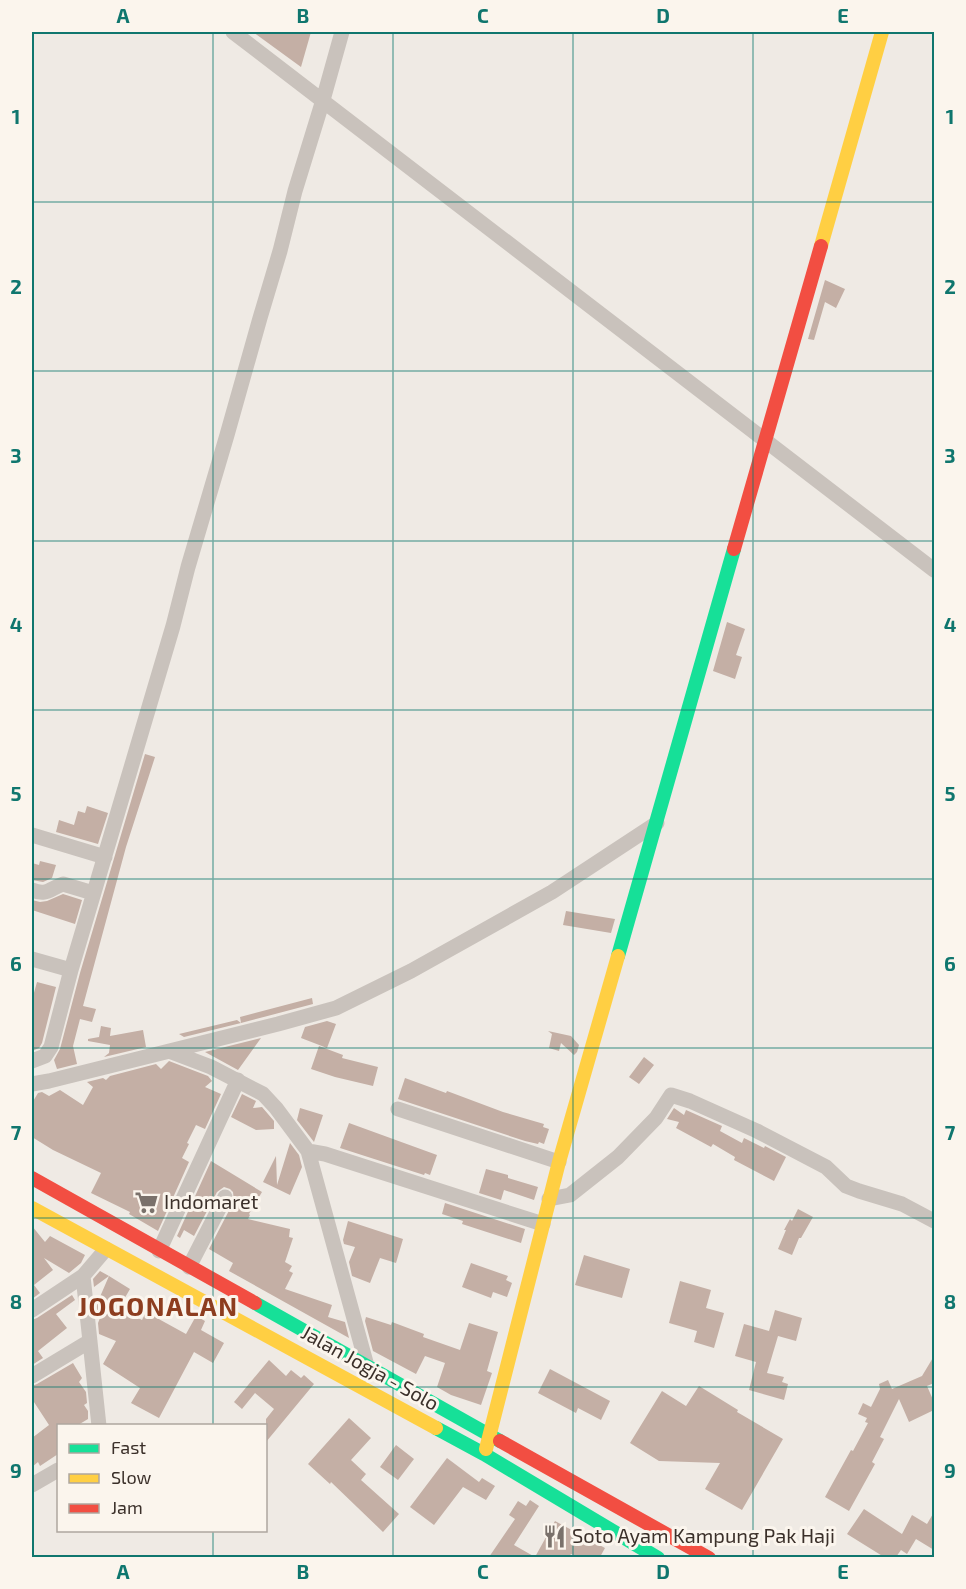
<svg xmlns="http://www.w3.org/2000/svg" width="966" height="1589" font-family="'Exo 2',sans-serif">
<style>
.building{fill:#c4afa5}
.lines{fill:none;stroke-linecap:round;stroke-linejoin:round}
.street{stroke:#c9c2bc;stroke-width:15}
.fast{stroke:#16e098;stroke-width:14}
.slow{stroke:#ffcf43;stroke-width:14}
.jam{stroke:#f24e42;stroke-width:14}
.grid{fill:none;stroke:#0f766e;stroke-width:1.5;stroke-opacity:0.55}
.labels{text-anchor:middle;stroke-width:6;stroke-linejoin:round;paint-order:stroke}
.poi-label{font-size:20px;fill:#3b302a;stroke:#fbf5ed;text-anchor:start}
.street-label{font-size:20px;fill:#3b302a;stroke:#fbf5ed}
.district-label{font-size:26px;font-weight:bold;letter-spacing:1.5px;fill:#8d3d1f;stroke:#fbf5ed}
.neatline{fill:none;stroke:#0f766e;stroke-width:2}
.grid-label{font-size:20px;text-anchor:middle;font-weight:bold;fill:#0f766e}
</style>
<rect width="100%" height="100%" fill="#efeae4"/>
<path class="building" d="M253 32H311L301 67Z
M825 280 845 289 836 308 825 302 814 340 808 339Z
M727 622 745 629 736 655 742 657 735 679 713 671Z
M145 754 155 757 126 847 83 1006 96 1009 92 1022 80 1019 73 1046 77 1064 57 1069 54 1060 60 1049 80 973Z
M87 806 108 813 98 844 56 832 59 820 74 825 78 811 85 813Z
M40 861 56 865 52 878 43 882 32 880V863L39 865Z
M63 894 82 900 75 924 32 910V900L40 902 47 901Z
M566 911 615 919 611 933 563 925Z
M37 982 56 987 42 1043 39 1048 32 1051V1000Z
M312 998 313 1004 241 1023 240 1017Z
M237 1020 241 1023 184 1037 179 1034Z
M327 1021 336 1024 327 1048 301 1038 305 1027Z
M101 1026 111 1028 110 1036 143 1030 146 1047 104 1057 109 1053 110 1045 88 1041V1039L99 1037Z
M548 1031 571 1036 579 1045 577 1052 574 1055 561 1043 559 1051 549 1048 552 1034Z
M261 1038 238 1070 205 1052Z
M319 1046 343 1055 342 1058 378 1067 373 1086 335 1077 311 1069Z
M644 1057 654 1065 639 1084 629 1077Z
M169 1061 208 1076 212 1081 205 1087 221 1094 205 1129 196 1125 187 1143 189 1144 182 1158 189 1162 158 1231 129 1214 130 1212 91 1193 101 1173 53 1150 32 1137V1103L38 1093 42 1092 49 1096 60 1090 83 1105 93 1087 87 1082 103 1078 106 1080 110 1076 156 1064 161 1069Z
M405 1078 446 1093 447 1091 503 1112 544 1124 543 1127 549 1129 544 1144 539 1142 538 1144 525 1141 398 1099Z
M242 1094 256 1101 253 1108 262 1107 274 1121V1129L256 1130 231 1117Z
M300 1108 323 1115 314 1142 297 1120Z
M674 1108 684 1115 686 1110 722 1126 720 1131 742 1143 744 1138 764 1148 765 1146 786 1157 774 1181 734 1160 735 1157 713 1144 711 1147 676 1128 679 1122 667 1119Z
M349 1123 437 1155 430 1175 425 1173 424 1175 340 1148Z
M290 1143 299 1155 302 1167 290 1195 263 1182 276 1156 277 1185Z
M211 1161 262 1192 249 1214 250 1215 248 1219 290 1229 289 1237 293 1238 285 1262 292 1266 289 1271 293 1273 285 1289 332 1305 328 1317 345 1322 349 1338 229 1271 233 1263 209 1249 234 1201 233 1192 230 1189 224 1187 217 1192 194 1236 184 1230 180 1238 177 1236Z
M486 1169 508 1175V1178L538 1187 534 1200 504 1190 501 1200 479 1193Z
M445 1203 525 1229 521 1243 462 1224 463 1221 442 1214Z
M798 1209 813 1217 801 1238H799L792 1255 778 1249 786 1230H784L790 1219 792 1221Z
M348 1221 403 1239 396 1263 380 1258 370 1283 352 1276 349 1262 355 1247 344 1244 343 1240Z
M32 1226 45 1242 50 1236 85 1255 81 1263 69 1273 44 1258 53 1270 34 1285 40 1293 32 1299Z
M584 1255 630 1269 622 1298 575 1285Z
M471 1263 508 1276 506 1280 512 1283 507 1297 493 1292 491 1298 462 1287Z
M100 1271 109 1276 94 1287 93 1279Z
M109 1276 130 1289 119 1308 142 1320 146 1312 186 1334 196 1316 205 1321 201 1330 224 1343 213 1363 194 1352 159 1418 131 1403 140 1388 103 1364 116 1341 99 1334 98 1323 100 1318 97 1317 96 1306Z
M680 1281 711 1290 706 1308 724 1313 714 1348 694 1342 697 1331 669 1323Z
M72 1295 75 1300 56 1314 67 1328 38 1351 43 1358 32 1365V1320L37 1318Z
M775 1310 802 1318 796 1341 778 1336 767 1373 784 1377 782 1382 788 1384 784 1400 749 1390 756 1362 735 1356 744 1324 769 1331Z
M366 1317 391 1325 392 1322 424 1334 423 1337 460 1350 469 1323 498 1332 487 1371 492 1373 481 1405 451 1395 437 1387 445 1363 425 1356 416 1374 373 1351 365 1321Z
M934 1356V1383L927 1386 934 1402V1410L909 1422 899 1399 880 1437 884 1439 872 1462 875 1464 849 1511 825 1497 851 1450 853 1451 868 1423 865 1422 867 1418 858 1414 863 1403 871 1407 880 1389 879 1384 888 1380 892 1389 922 1376Z
M269 1360 286 1376 291 1370 301 1378 304 1375 314 1384 266 1442V1419L274 1409 255 1393 242 1409 234 1402Z
M73 1363 82 1378 79 1382 86 1392 87 1403 84 1405 88 1411V1419L78 1425H58V1454L40 1466 38 1462 32 1467V1438L49 1425 32 1399V1386L37 1384Z
M550 1369 610 1401 601 1420 578 1408 576 1413 538 1393Z
M699 1386 738 1410 737 1412 783 1439 742 1510 705 1489 720 1463 659 1461 630 1443 662 1391 686 1406Z
M349 1418 371 1438 351 1460 366 1474 361 1480 399 1514 383 1532 331 1482 330 1484 308 1464Z
M396 1445 414 1459 398 1480 380 1467Z
M447 1458 479 1482 482 1478 495 1486 486 1500 463 1487 434 1525 410 1507Z
M530 1500 539 1506 514 1545 535 1557 555 1521 605 1548 600 1557H578L571 1554 569 1557H489L515 1519 509 1515 518 1501 526 1506Z
M864 1509 902 1534 912 1515 927 1524 934 1512V1550L916 1539 907 1554 901 1550 896 1557H884L847 1534Z"/>
<g class="lines">
<path class="street" d="M233 32 934 570
M32 835 105 857
M32 890C47 896 49 889 63 884L93 893
M32 959 71 970
M169 1051 211 1067 263 1094 276 1108 308 1151 367 1366
M32 1061 45 1056 51 1047 71 970 173 626 188 567 227 435 260 318 280 251 295 191 323 100 342 32
M32 1084 49 1081 278 1024 336 1008 411 971 552 892 657 823
M398 1109 559 1162
M308 1151 325 1154 543 1224
M549 1199 570 1195 618 1157 656 1118 671 1095 690 1101 757 1131 826 1167 846 1186 859 1191 902 1204 934 1221
M159 1251 238 1080
M189 1267 225 1197
M83 1276 99 1426
M32 1310 83 1276 106 1249
M32 1376 90 1341
M32 1485 58 1470"/>
<path class="fast" d="M618 956 734 549
M255 1303 500 1441
M436 1428 484 1454 658 1558"/>
<path class="slow" d="M821 246 882 32
M32 1208 436 1428
M486 1449 559 1162 618 956"/>
<path class="jam" d="M734 549 821 246
M32 1178 255 1303
M500 1441 709 1558"/>
</g>
<path class="grid" d="M213 32V1426M393 32V1558M573 32V1558M753 32V1558M32 202H934M32 371H934M32 541H934M32 710H934M32 879H934M32 1048H934M32 1218H934M32 1387H934M213 1530V1558"/>
<defs>
<symbol id="supermarket-bare" viewBox="-9 -9 18 18"><path d="M-6-5.5h2.5l.6 2H6L4.5 2H-2.5L-4.4-4H-6ZM-1.5 3.2a1.3 1.3 0 1 0 .1 0ZM3 3.2a1.3 1.3 0 1 0 .1 0Z" fill="#7a716b" stroke="#fbf5ed" stroke-width="2.5" paint-order="stroke"/></symbol>
<symbol id="restaurant-bare" viewBox="-9 -9 18 18"><path d="M-5-6h1v4h1v-4h1v4h1v-4h1v5L-1.5 .5V6h-2V.5L-5-1ZM5-6V6H3V1.5H1.5Q1.5-4 5-6Z" fill="#7a716b" stroke="#fbf5ed" stroke-width="2.5" paint-order="stroke"/></symbol>
</defs>
<g fill-rule="evenodd">
<use href="#supermarket-bare" x="130" y="1186" width="33" height="33"/>
<use href="#restaurant-bare" x="538" y="1520" width="33" height="33"/>
</g>
<g class="labels">
<g class="poi-label">
<text x="164" y="1209">Indomaret</text>
<text x="572" y="1543">Soto Ayam Kampung Pak Haji</text>
</g>
<g class="street-label">
<text transform="translate(370 1368) rotate(29)" y="7">Jalan Jogja - Solo</text>
</g>
<g class="district-label">
<text x="158" y="1316">JOGONALAN</text>
</g>
</g>
<rect width="966" height="1589" fill="none" stroke="#fbf5ed" stroke-width="66"/>
<rect x="57" y="1424" width="210" height="108" fill="#fbf5ed" stroke="#aea69f" stroke-width="1.5"/>
<rect x="69" y="1444" width="30" height="9" fill="#16e098" stroke="#aea69f" stroke-width="1.5"/>
<text x="111" y="1454" font-size="18" fill="#3b302a">Fast</text>
<rect x="69" y="1474" width="30" height="9" fill="#ffcf43" stroke="#aea69f" stroke-width="1.5"/>
<text x="111" y="1484" font-size="18" fill="#3b302a">Slow</text>
<rect x="69" y="1504" width="30" height="9" fill="#f24e42" stroke="#aea69f" stroke-width="1.5"/>
<text x="111" y="1514" font-size="18" fill="#3b302a">Jam</text>
<rect x="33" y="33" width="900" height="1523" class="neatline"/>
<g class="grid-label">
<text x="123" y="23">A</text>
<text x="303" y="23">B</text>
<text x="483" y="23">C</text>
<text x="663" y="23">D</text>
<text x="843" y="23">E</text>
<text x="16" y="124">1</text>
<text x="950" y="124">1</text>
<text x="16" y="294">2</text>
<text x="950" y="294">2</text>
<text x="16" y="463">3</text>
<text x="950" y="463">3</text>
<text x="16" y="632">4</text>
<text x="950" y="632">4</text>
<text x="16" y="801">5</text>
<text x="950" y="801">5</text>
<text x="16" y="971">6</text>
<text x="950" y="971">6</text>
<text x="16" y="1140">7</text>
<text x="950" y="1140">7</text>
<text x="16" y="1309">8</text>
<text x="950" y="1309">8</text>
<text x="16" y="1478">9</text>
<text x="950" y="1478">9</text>
<text x="123" y="1579">A</text>
<text x="303" y="1579">B</text>
<text x="483" y="1579">C</text>
<text x="663" y="1579">D</text>
<text x="843" y="1579">E</text>
</g>
</svg>
